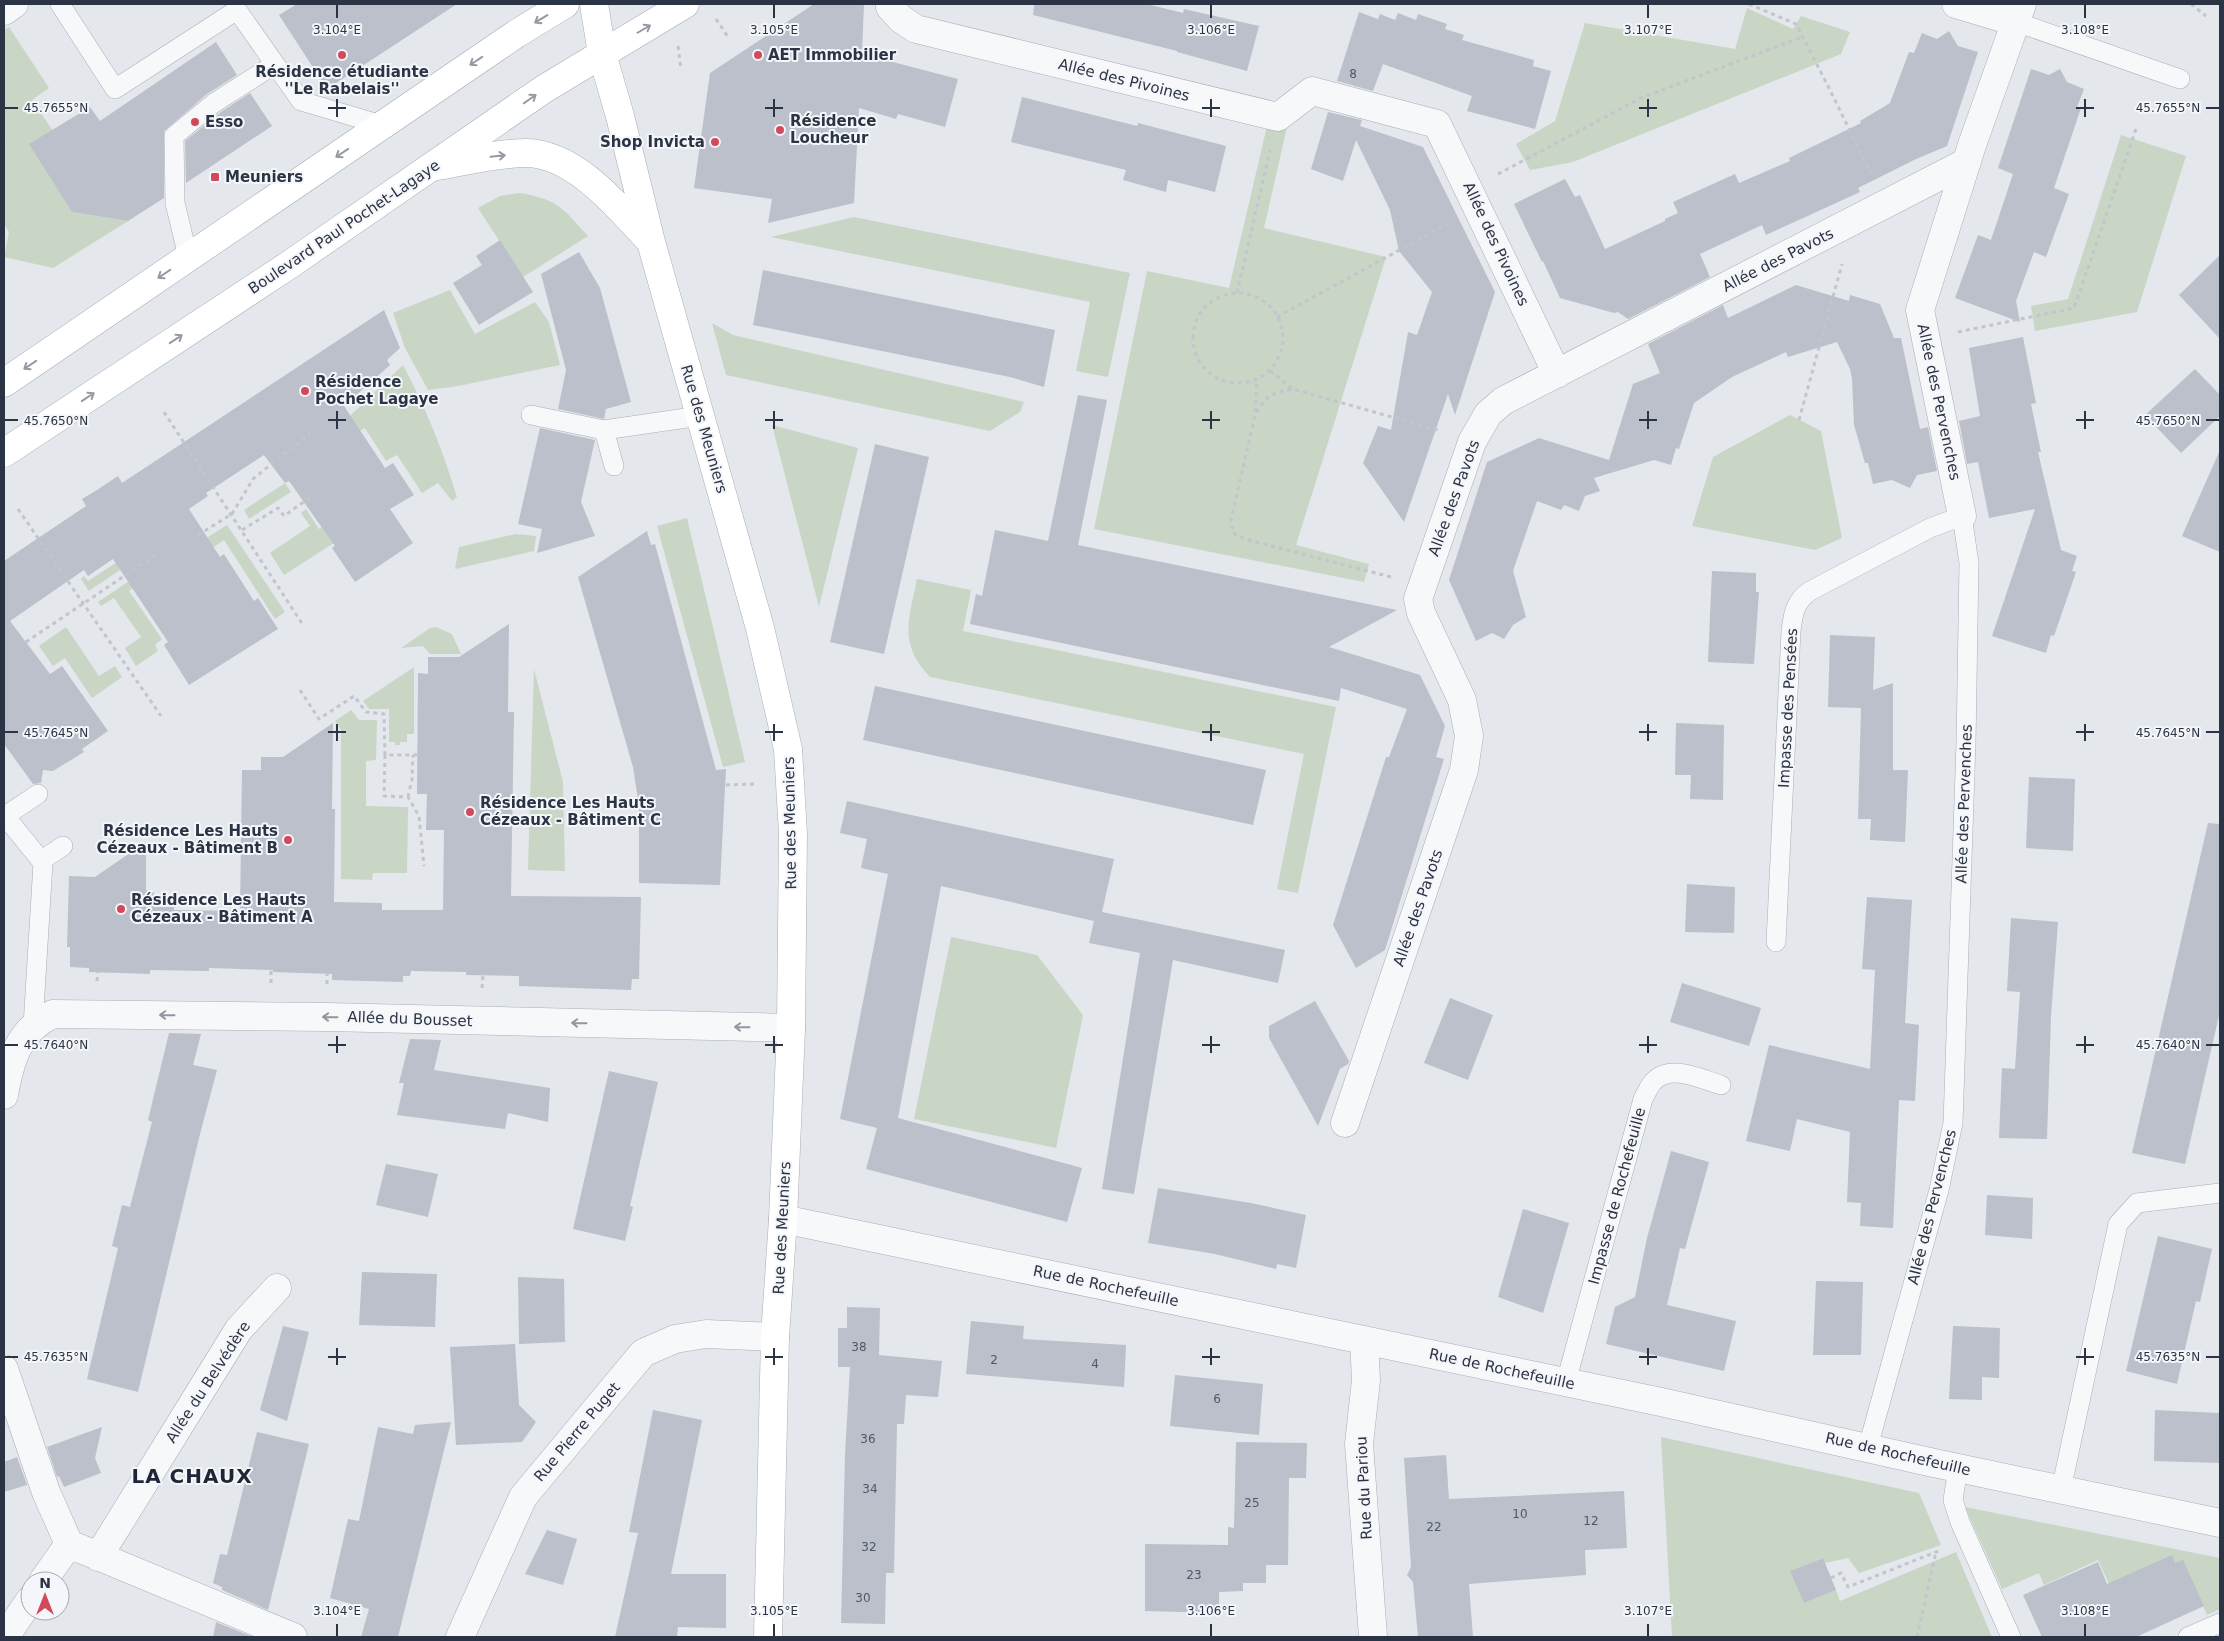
<svg xmlns="http://www.w3.org/2000/svg" width="2224" height="1641" font-family="'DejaVu Sans',sans-serif">
<style>
.green{fill:#c9d6c5}
.building{fill:#bbc0ca}
.lines{fill:none;stroke-linecap:round;stroke-linejoin:round}
.lane-casing{stroke:#a9aeb7;stroke-width:20}
.street-casing{stroke:#a9aeb7;stroke-width:29}
.secondary-casing{stroke:#a9aeb7;stroke-width:29}
.primary-casing{stroke:#a3abb8;stroke-width:29}
.path{stroke:#c2c5cb;stroke-width:3;stroke-dasharray:4 4;stroke-linecap:butt}
.lane{stroke:#f7f8fa;stroke-width:19}
.street{stroke:#f7f8fa;stroke-width:28}
.secondary{stroke:#fff;stroke-width:28}
.primary{stroke:#fff;stroke-width:28}
.oneway{stroke:#959aa2}
.oneway2{stroke:#9196a0}
.ticks{fill:none;stroke:#2b3445;stroke-width:2}
.poi-dot{fill:#d1495b;stroke:#f4f6f9;stroke-width:2}
.labels{text-anchor:middle;stroke-width:4;stroke-linejoin:round;paint-order:stroke}
.number-label{font-size:12px;fill:#4f5766}
.poi-label{font-size:15px;font-weight:bold;fill:#2b3445;stroke:#f4f6f9;text-anchor:start}
.street-label{font-size:15px;fill:#2b3445;stroke:#f4f6f9}
.district-label{font-size:20px;font-weight:bold;letter-spacing:1px;fill:#1d2536;stroke:#f4f6f9}
.ticks-label{font-size:12px;text-anchor:middle;fill:#2b3445;stroke:#f4f6f9;stroke-width:4;stroke-linejoin:round;paint-order:stroke}
</style>
<rect width="100%" height="100%" fill="#e4e7ec"/>
<path class="green" d="M1747 8 1793 29 1801 16 1850 32 1841 54 1573 162 1530 170 1516 144 1555 121 1585 23 1735 49Z
M9 27 49 88 32 100 53 131 72 212 128 221 53 268 4 257 9 232 4 224V139L6 138 4 135V30Z
M1268 122 1287 127 1264 228 1386 257 1296 545 1369 564 1364 582 1094 529 1147 271 1229 288Z
M2121 135 2186 156 2137 312 2035 331 2031 306 2068 299Z
M520 193C560 200 562 208 588 236L523 277 478 208 500 196Z
M854 217 1130 273 1108 377 1076 371 1090 302 771 237Z
M450 290 475 334 535 302 549 322 560 365 458 386 428 390 405 348 393 313Z
M712 323 733 335 1024 402 1020 412 990 431 726 375Z
M403 365C426 408 443 451 457 497L452 501 438 483 422 493 397 455 386 461 365 428 339 443 349 417Z
M1790 415 1821 431 1842 538 1815 550 1692 526 1713 457Z
M772 425 858 448 819 607Z
M285 483 291 492 249 519 244 510Z
M306 509 319 529 326 524 337 541 284 575 270 553 310 526 301 513Z
M687 518 745 762 723 767 657 526Z
M227 525 285 612 275 619 224 540 211 549 205 539Z
M516 534 536 536 534 551 455 569 459 547Z
M140 547 151 549 89 591 81 579 84 576 88 581Z
M157 562 136 586 129 591 162 639 155 645 158 651 136 666 125 648 141 637 114 598 101 606 98 602Z
M917 579 971 590 963 631 1336 707 1298 893 1277 889 1304 754 930 677C898 643 909 620 917 579Z
M66 627 99 676 115 666 122 677 92 698 65 658 53 666 39 646Z
M436 627 452 634 461 654H430L423 646 401 648 430 628Z
M414 667V734H407V742H400V745H395V742H389V709H369L363 701Z
M534 669 563 782 565 871 528 870Z
M351 710 359 720H377L376 760 366 761V806L408 807 407 873H373L372 880 341 879V730L335 721Z
M951 937 1037 955 1083 1015 1056 1148 914 1119Z
M1661 1437 1919 1493 1941 1545 1859 1573 1848 1558 1825 1563 1822 1558 1791 1571 1804 1603 1836 1590 1840 1601 1956 1552 1992 1637H1672Z
M1965 1507 2220 1558V1609L2207 1615 2183 1561 2109 1584 2098 1560 2044 1585 2039 1573 2002 1589Z"/>
<path class="building" d="M297 4H457L327 89 279 15Z
M814 4H864L862 54 958 79 945 127 898 114 896 119 859 108 854 203 768 223 772 199 694 188 710 73Z
M1034 4H1147L1183 13 1184 9 1259 26 1247 71 1177 52V51L1033 15Z
M1359 12 1378 19 1380 14 1395 20 1398 13 1416 20 1418 14 1447 24 1445 29 1464 35 1462 40 1534 60 1533 66 1551 71 1535 129 1467 111 1472 96 1383 64 1373 91 1337 81Z
M1949 31 1958 46 1978 52 1947 146 1914 160 1858 188 1860 192 1766 235 1762 225 1700 254 1710 277 1628 319 1618 312 1614 313 1560 298 1543 261 1542 262 1514 204 1565 179 1575 197 1580 195 1605 249 1665 221V219L1678 213 1673 202 1735 174 1739 183 1790 161 1789 158 1861 123 1860 121 1890 103 1909 52 1914 53 1922 33 1937 39Z
M216 42 237 75 207 94 164 131V198L128 221 72 212 29 144 90 107 100 121Z
M2031 69 2049 75 2060 69 2067 82 2084 89 2077 107 2081 108 2054 188 2069 194 2046 257 2034 252 2016 301 2020 322 1955 298 1978 235 1991 240 2013 174 1998 168Z
M250 93 272 126 186 183 185 141 221 112Z
M1022 97 1137 126 1138 123 1226 146 1215 192 1168 180 1166 192 1123 180 1126 170 1011 142Z
M1328 112 1362 120 1360 126 1423 147 1495 292 1455 415 1448 394 1404 522 1363 463 1378 426 1391 430 1408 332 1417 335 1432 292 1399 251 1390 210 1356 140 1343 181 1311 169Z
M500 240 533 292 479 325 453 283 482 265 476 256Z
M579 252 600 288 631 402 606 409 604 419 558 409 566 370 541 274Z
M2220 255V339L2179 295Z
M763 270 1055 330 1044 387 1010 377 753 325Z
M1796 285 1849 301 1850 295 1880 304 1894 338H1901L1920 429 1928 427 1937 471 1917 475 1910 488 1892 480 1873 484 1868 463H1865L1854 425 1852 379 1850 369 1837 342 1788 357 1786 352 1732 377 1694 403 1679 449 1676 448 1671 465 1654 460 1594 478 1600 491 1585 496 1579 511 1564 505 1561 510 1537 501 1513 571 1526 617 1513 625 1504 639 1492 633 1476 641 1449 580 1487 462 1539 438 1609 460 1633 384 1660 373 1648 344 1723 305 1728 318Z
M384 310 400 348 387 360 390 365 344 406 385 468 393 463 414 495 390 509 413 543 355 582 332 548 335 546 289 481 285 483 264 455 206 493 208 496 189 509 220 557 224 554 254 601 258 598 278 629 189 685 164 645 168 642 113 559 88 576 84 570 10 621 50 674 62 666 108 731 82 749 84 752 53 771 43 770 41 783 33 784 4 744V561L86 506 82 499 97 490 118 476 122 483Z
M2023 337 2036 403 2031 404 2041 452H2038L2061 550 2077 556 2072 571 2076 572 2054 636 2051 635 2046 653 1992 636 2035 509 1989 518 1978 462 1967 464 1959 421 1980 416 1969 348Z
M2195 369 2220 395V416L2181 453 2145 415Z
M1078 395 1107 400 1078 545 1397 610 1329 647 1420 675 1445 726 1436 757 1444 759 1385 950 1356 968 1333 925 1386 757H1389L1407 709 1341 688 1339 701 970 624 976 594 982 596 995 530 1048 541Z
M540 428 595 440 581 502 595 536 537 553 542 529 518 524Z
M875 444 929 457 884 654 830 642Z
M2220 450V552L2182 536Z
M647 531 651 545 655 544 716 770 726 769 720 885 639 883V806L633 767 578 577Z
M1712 571 1756 573V592H1759L1754 664 1708 662Z
M509 624 508 712H514L511 896 641 897 639 979H632L631 990 519 986V976L466 975V972L411 971 410 976H403V982L332 980V974L273 972V970L209 968V971L150 970V974L89 972V968L70 967V947H67L69 876 95 877 146 842V890L154 892V907H174V910L240 911 242 770H261V757H283L333 723 332 809H335L334 902 382 903V910H443L444 830H426L427 794H417L418 673 428 674V657H459Z
M1830 635 1875 637 1873 690 1893 683V770H1908L1905 842 1870 840 1871 819H1858L1861 708 1828 707Z
M875 686 1266 770 1253 825 863 740Z
M1676 723 1724 725 1723 800 1690 799 1691 775H1675Z
M2029 777 2075 779 2073 851 2026 848Z
M847 801 1114 859 1102 912 1285 950 1278 983 1173 960 1134 1194 1102 1189 1140 953 1089 943 1094 921 941 886 898 1118 1082 1168 1067 1222 866 1169 877 1128 840 1119 888 874 861 868 867 839 840 833Z
M2208 823 2220 824V1011L2185 1164 2132 1153Z
M1687 884 1735 887 1734 933 1685 932Z
M1867 897 1912 900 1905 1023 1919 1025 1915 1101 1899 1100 1893 1228 1860 1226 1861 1203 1847 1202 1850 1132 1797 1119 1790 1151 1746 1141 1769 1045 1870 1069 1875 970 1862 969Z
M2011 918 2058 922 2051 1016 2047 1139 1999 1138 2002 1068 2015 1069 2020 992 2007 991Z
M1682 983 1761 1008 1749 1046 1670 1022Z
M1450 998 1493 1015 1468 1080 1424 1063Z
M1315 1001 1349 1061 1348 1064 1340 1069 1318 1126 1269 1038V1026Z
M169 1033 201 1034 193 1065 217 1070 200 1134 138 1392 87 1379 118 1248 112 1246 122 1205 130 1207 152 1122 148 1120Z
M410 1039 441 1040 434 1070 550 1088 548 1122 508 1113 505 1129 397 1115 404 1083H399Z
M609 1071 658 1082 630 1206 633 1207 625 1241 573 1229Z
M1671 1151 1709 1162 1685 1249 1680 1248 1667 1305 1736 1321 1724 1371 1606 1344 1615 1307 1635 1297 1647 1238Z
M386 1164 438 1174 428 1217 376 1205Z
M1158 1188 1251 1203 1306 1215 1296 1268 1277 1264 1276 1269 1215 1254 1148 1243Z
M1987 1195 2033 1198 2032 1239 1985 1235Z
M1523 1209 1569 1223 1543 1313 1498 1297Z
M2158 1236 2212 1249 2200 1302 2196 1301 2177 1384 2126 1371Z
M362 1272 437 1274 435 1327 359 1325Z
M518 1277 564 1279 565 1342 519 1344Z
M1816 1281 1863 1282 1861 1355H1813Z
M847 1307 880 1308 879 1355 942 1361 938 1397 906 1395 904 1424H897L894 1573H886L885 1624 841 1623 845 1455 850 1367H838V1328H847Z
M971 1321 1024 1326 1023 1339 1126 1345 1124 1387 966 1374Z
M283 1326 309 1332 287 1421 260 1410Z
M1953 1326 2000 1328 1999 1378 1982 1377V1400L1949 1399Z
M515 1344 519 1405 536 1422 522 1442 456 1445 450 1347Z
M1175 1375 1263 1384 1259 1435 1170 1426Z
M653 1410 702 1420 671 1574H726V1628L678 1627 677 1637H615L638 1533 629 1532Z
M2155 1410 2220 1413V1463L2154 1461Z
M451 1422 398 1637H361L369 1609 330 1598 348 1519 359 1521 378 1427 413 1434 415 1425Z
M102 1427 95 1458 101 1473 64 1487 59 1476 57 1477 47 1447Z
M257 1432 309 1444 268 1610 222 1590V1587L213 1583 220 1554 227 1555Z
M1236 1442 1307 1443 1306 1478H1289L1288 1565H1266V1583H1243V1591L1219 1592V1613L1145 1611V1544L1228 1545V1527L1234 1528Z
M1446 1455 1449 1499 1624 1491 1627 1548 1585 1550 1586 1575 1469 1584 1473 1637H1418L1413 1582 1407 1575 1411 1567 1404 1458Z
M17 1457 27 1485 4 1492V1462Z
M547 1530 577 1539 563 1585 525 1574Z
M2172 1555 2175 1563 2183 1560 2204 1606 2136 1637H2042L2023 1595 2098 1562 2107 1584Z
M1823 1558 1836 1590 1804 1603 1790 1571Z
M216 1622 253 1637H213Z"/>
<g class="lines">
<defs>
<path id="lane" d="M60 4 115 89 237 10 301 101 382 125
M2016 22 2180 79
M188 257 175 203 174 136 214 103 275 64
M531 415 604 430 700 416
M604 430 614 466
M38 794 5 816 43 863
M1776 942 1791 631C1793 614 1795 601 1810 591L1930 528 1962 516 1969 563 1966 743 1953 1123 1939 1190 1868 1447
M33 1026 43 863 45 858 63 846
M1566 1382 1643 1099C1646 1094 1649 1086 1653 1082 1670 1063 1701 1079 1721 1085
M1958 1468 1953 1500 1960 1522 2011 1637
M2061 1490 2118 1224 2137 1203 2220 1193
M2188 1637 2220 1623"/>
<path id="street" d="M1956 4 2016 22
M890 7 901 19 916 29 1278 117 1312 91 1437 124 1557 374
M4 11 14 4
M1962 516 1920 310 1972 145 2022 4
M4 1095C10 1061 18 1030 53 1014L327 1017 791 1028
M1345 1123 1464 770 1469 736 1462 700 1421 613 1418 599 1472 442 1488 414 1503 401 1967 162
M783 1219 1661 1402 1934 1463 2220 1523
M1364 1340 1366 1380 1359 1444 1373 1637
M4 1369 46 1492 69 1544 293 1637
M98 1557 239 1329 277 1288
M43 1581 69 1544
M5 1637 30 1600
M460 1637 523 1497 643 1353 675 1339 706 1334 775 1337"/>
<path id="secondary" d="M594 4 602 54 620 116 651 242 760 628 788 749 793 834 791 1028 783 1219 775 1337 768 1637
M432 167C463 162 495 153 527 153 576 154 620 209 651 242"/>
<path id="primary" d="M4 383 516 34 565 4
M4 453 289 265 544 89 685 4"/>
</defs>
<use href="#lane" class="lane-casing"/>
<use href="#street" class="street-casing"/>
<use href="#secondary" class="secondary-casing"/>
<use href="#primary" class="primary-casing"/>
<path class="path" d="M1749 4 1796 24 1829 88 1871 174
M2191 4 2206 16
M716 19 728 37
M678 46 681 69
M1498 174 1641 98 1802 37
M1193 338a45 45 0 1 1 90 0a45 45 0 1 1-90 0Z
M1237 293 1270 150
M1277 317 1449 223
M1958 332 2074 308 2136 129
M1270 371 1293 389
M164 412 303 625
M1255 412 1257 380
M1799 420 1842 264
M18 509 161 716
M242 530 278 508 284 516 312 496
M198 535 232 514 253 479 310 433
M1391 577 1245 539 1233 533 1231 520 1255 415C1266 396 1272 392 1293 389L1441 431
M26 642 157 554
M300 690 319 719 354 696 366 712 384 714 385 755H417
M385 755 384 796 408 797 419 816 424 866
M726 785 757 784
M408 797 412 779 413 755
M97 981 98 972
M271 983V970
M327 984V974
M482 988 483 975
M1831 1578 1841 1573 1848 1587 1941 1550
M1917 1637 1936 1552"/>
<use href="#lane" class="lane"/>
<use href="#street" class="street"/>
<use href="#secondary" class="secondary"/>
<use href="#primary" class="primary"/>
</g>
<defs><path id="oneway-shaft" d="M-6 0H5M1.5-3L5.5 0L1.5 3" fill="none" stroke-width="1.6" stroke-linecap="round" stroke-linejoin="round" transform="scale(1.25)"/></defs>
<g class="oneway">
<use href="#oneway-shaft" transform="translate(541 19) rotate(149)"/>
<use href="#oneway-shaft" transform="translate(644 29) rotate(-30)"/>
<use href="#oneway-shaft" transform="translate(476 61) rotate(146)"/>
<use href="#oneway-shaft" transform="translate(530 99) rotate(-35)"/>
<use href="#oneway-shaft" transform="translate(342 153) rotate(146)"/>
<use href="#oneway-shaft" transform="translate(498 156) rotate(-6)"/>
<use href="#oneway-shaft" transform="translate(164 274) rotate(146)"/>
<use href="#oneway-shaft" transform="translate(176 339) rotate(-33)"/>
<use href="#oneway-shaft" transform="translate(30 365) rotate(146)"/>
<use href="#oneway-shaft" transform="translate(88 397) rotate(-34)"/>
</g>
<g class="oneway2">
<use href="#oneway-shaft" transform="translate(167 1015) rotate(-179)"/>
<use href="#oneway-shaft" transform="translate(330 1017) rotate(-179)"/>
<use href="#oneway-shaft" transform="translate(579 1023) rotate(-179)"/>
<use href="#oneway-shaft" transform="translate(742 1027) rotate(-179)"/>
</g>
<path class="ticks" d="M337 5V18M774 5V18M1211 5V18M1648 5V18M2085 5V18M337 99V117M774 99V117M1211 99V117M1648 99V117M2085 99V117M5 108H18M328 108H346M765 108H783M1202 108H1220M1639 108H1657M2076 108H2094M2206 108H2219M337 411V429M774 411V429M1211 411V429M1648 411V429M2085 411V429M5 420H18M328 420H346M765 420H783M1202 420H1220M1639 420H1657M2076 420H2094M2206 420H2219M337 724V741M774 724V741M1211 724V741M1648 724V741M2085 724V741M5 732H18M328 732H346M765 732H783M1202 732H1220M1639 732H1657M2076 732H2094M2206 732H2219M337 1036V1053M774 1036V1053M1211 1036V1053M1648 1036V1053M2085 1036V1053M5 1045H18M328 1045H346M765 1045H783M1202 1045H1220M1639 1045H1657M2076 1045H2094M2206 1045H2219M337 1348V1365M774 1348V1365M1211 1348V1365M1648 1348V1365M2085 1348V1365M5 1357H18M328 1357H346M765 1357H783M1202 1357H1220M1639 1357H1657M2076 1357H2094M2206 1357H2219M337 1624V1636M774 1624V1636M1211 1624V1636M1648 1624V1636M2085 1624V1636"/>
<g class="poi-dot">
<circle cx="342" cy="55" r="5"/>
<circle cx="758" cy="55" r="5"/>
<circle cx="195" cy="122" r="5"/>
<circle cx="780" cy="130" r="5"/>
<circle cx="715" cy="142" r="5"/>
<rect x="210" y="172" width="10" height="10" rx="2.5"/>
<circle cx="305" cy="391" r="5"/>
<circle cx="470" cy="812" r="5"/>
<circle cx="288" cy="840" r="5"/>
<circle cx="121" cy="909" r="5"/>
</g>
<g class="labels">
<g class="number-label">
<text x="1353" y="78">8</text>
<text x="859" y="1351">38</text>
<text x="994" y="1364">2</text>
<text x="1095" y="1368">4</text>
<text x="1217" y="1403">6</text>
<text x="868" y="1443">36</text>
<text x="870" y="1493">34</text>
<text x="1252" y="1507">25</text>
<text x="1520" y="1518">10</text>
<text x="1591" y="1525">12</text>
<text x="1434" y="1531">22</text>
<text x="869" y="1551">32</text>
<text x="1194" y="1579">23</text>
<text x="863" y="1602">30</text>
</g>
<g class="poi-label">
<text x="768" y="60">AET Immobilier</text>
<text x="342" y="77" text-anchor="middle">Résidence étudiante<tspan x="342" dy="17">''Le Rabelais''</tspan></text>
<text x="790" y="126">Résidence<tspan x="790" dy="17">Loucheur</tspan></text>
<text x="205" y="127">Esso</text>
<text x="705" y="147" text-anchor="end">Shop Invicta</text>
<text x="225" y="182">Meuniers</text>
<text x="315" y="387">Résidence<tspan x="315" dy="17">Pochet Lagaye</tspan></text>
<text x="480" y="808">Résidence Les Hauts<tspan x="480" dy="17">Cézeaux - Bâtiment C</tspan></text>
<text x="278" y="836" text-anchor="end">Résidence Les Hauts<tspan x="278" dy="17">Cézeaux - Bâtiment B</tspan></text>
<text x="131" y="905">Résidence Les Hauts<tspan x="131" dy="17">Cézeaux - Bâtiment A</tspan></text>
</g>
<g class="street-label">
<text transform="translate(1124 80) rotate(14)" y="5">Allée des Pivoines</text>
<text transform="translate(344 227) rotate(-34)" y="5">Boulevard Paul Pochet-Lagaye</text>
<text transform="translate(1496 244) rotate(65)" y="5">Allée des Pivoines</text>
<text transform="translate(1778 260) rotate(-27)" y="5">Allée des Pavots</text>
<text transform="translate(1939 402) rotate(78)" y="5">Allée des Pervenches</text>
<text transform="translate(704 429) rotate(74)" y="5">Rue des Meuniers</text>
<text transform="translate(1454 498) rotate(-70)" y="5">Allée des Pavots</text>
<text transform="translate(1788 708) rotate(-87)" y="5">Impasse des Pensées</text>
<text transform="translate(1964 804) rotate(-88)" y="5">Allée des Pervenches</text>
<text transform="translate(790 823) rotate(-91)" y="5">Rue des Meuniers</text>
<text transform="translate(1418 908) rotate(-71)" y="5">Allée des Pavots</text>
<text transform="translate(410 1019) rotate(2)" y="5">Allée du Bousset</text>
<text transform="translate(1617 1196) rotate(-75)" y="5">Impasse de Rochefeuille</text>
<text transform="translate(1932 1207) rotate(-76)" y="5">Allée des Pervenches</text>
<text transform="translate(782 1228) rotate(-87)" y="5">Rue des Meuniers</text>
<text transform="translate(1106 1286) rotate(12)" y="5">Rue de Rochefeuille</text>
<text transform="translate(1502 1369) rotate(12)" y="5">Rue de Rochefeuille</text>
<text transform="translate(208 1382) rotate(-57)" y="5">Allée du Belvédère</text>
<text transform="translate(577 1432) rotate(-50)" y="5">Rue Pierre Puget</text>
<text transform="translate(1898 1454) rotate(13)" y="5">Rue de Rochefeuille</text>
<text transform="translate(1364 1488) rotate(-93)" y="5">Rue du Pariou</text>
</g>
<g class="district-label">
<text x="192" y="1483">LA CHAUX</text>
</g>
</g>
<g class="ticks-label">
<text x="337" y="34">3.104°E</text>
<text x="774" y="34">3.105°E</text>
<text x="1211" y="34">3.106°E</text>
<text x="1648" y="34">3.107°E</text>
<text x="2085" y="34">3.108°E</text>
<text x="56" y="112">45.7655°N</text>
<text x="2168" y="112">45.7655°N</text>
<text x="56" y="425">45.7650°N</text>
<text x="2168" y="425">45.7650°N</text>
<text x="56" y="737">45.7645°N</text>
<text x="2168" y="737">45.7645°N</text>
<text x="56" y="1049">45.7640°N</text>
<text x="2168" y="1049">45.7640°N</text>
<text x="56" y="1361">45.7635°N</text>
<text x="2168" y="1361">45.7635°N</text>
<text x="337" y="1615">3.104°E</text>
<text x="774" y="1615">3.105°E</text>
<text x="1211" y="1615">3.106°E</text>
<text x="1648" y="1615">3.107°E</text>
<text x="2085" y="1615">3.108°E</text>
</g>
<rect width="2224" height="1641" fill="none" stroke="#2b3445" stroke-width="10"/>
<g transform="translate(45 1596)"><circle r="24" fill="#f4f6f9" stroke="#a4a8b1"/>
<path d="M0-4L9 19L0 12L-9 19Z" fill="#d1495b"/>
<text y="-8" font-size="14" font-weight="bold" text-anchor="middle" fill="#2b3445">N</text>
</g>
</svg>
